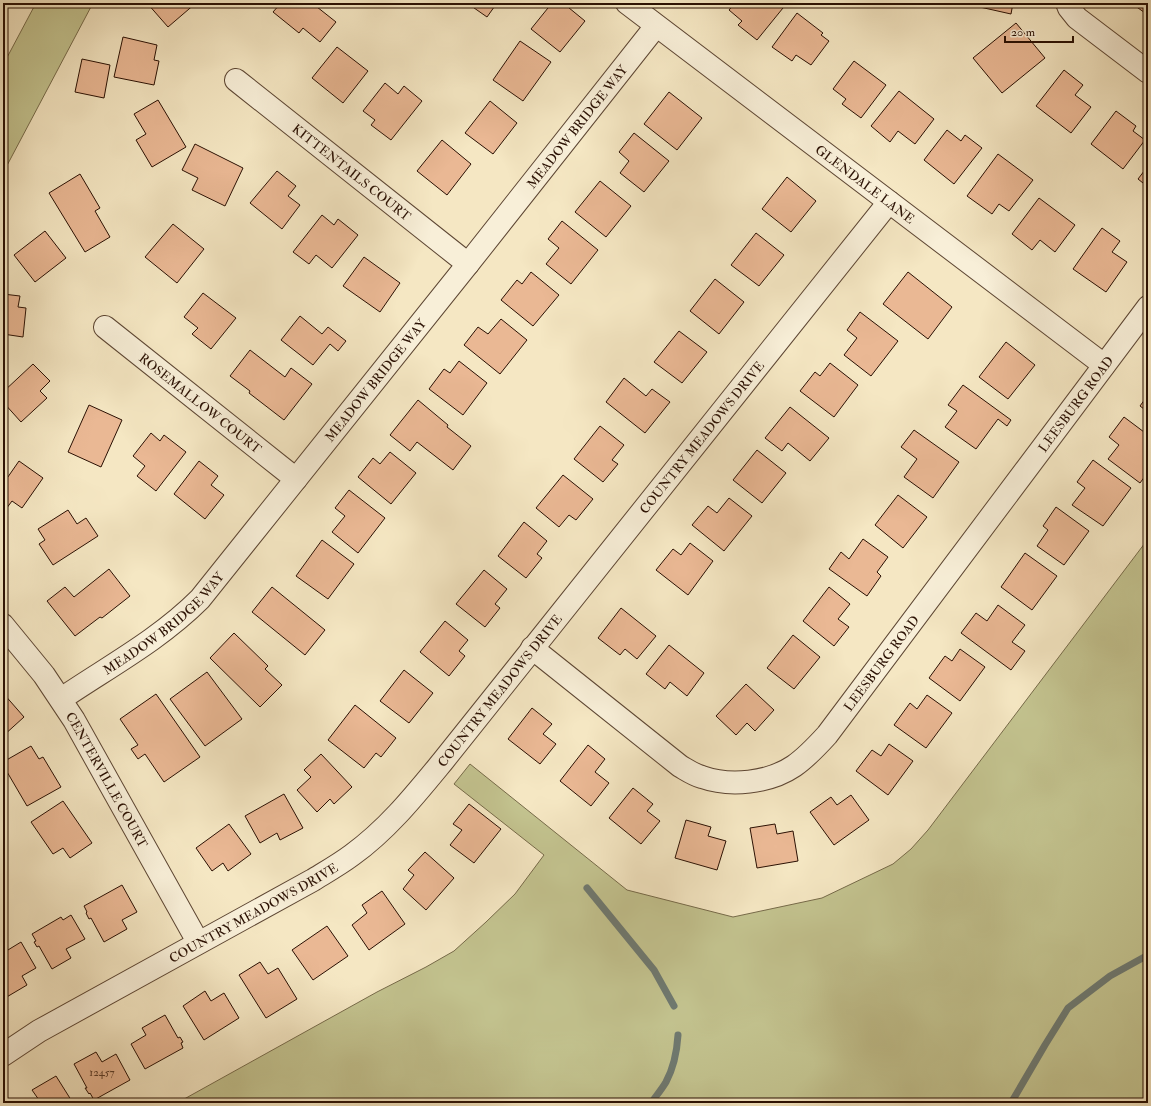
<svg xmlns="http://www.w3.org/2000/svg" width="1151" height="1106" font-family="'IM FELL Double Pica',serif">
<style>
.green{fill:#c3c38f;stroke:#766a49}
.lines{fill:none;stroke-linecap:round;stroke-linejoin:round}
.stream{stroke:#6f7970;stroke-width:7}
.building{fill:#eab894;stroke:#2a1003}
.street-casing{stroke:#5d4633;stroke-width:24}
.street{stroke:#f8efd8;stroke-width:22}
.labels{text-anchor:middle;stroke-width:3.5;stroke-linejoin:round;paint-order:stroke}
.number-label{font-size:11px;fill:#5a3a27}
.street-label{font-size:13px;fill:#2a1003;stroke:#f8efd8}
</style>
<rect width="100%" height="100%" fill="#f5e7c3"/>
<filter id="stains"><feTurbulence type="fractalNoise" baseFrequency=".005" numOctaves="4"/><feColorMatrix values="0 0 0 0 .2 0 0 0 0 .09 0 0 0 0 .02 0 0 0 .5 -.17"/></filter>
<radialGradient id="worn" r=".72"><stop offset=".6" stop-color="#630" stop-opacity="0"/><stop offset="1" stop-color="#630" stop-opacity=".3"/></radialGradient>
<path class="green" d="M36 3H93L3 173V65Z
M1148 539V1103H177L377 992 426 967 454 951 486 922 515 894 544 855 454 784 470 764 627 890 733 917 822 898 893 864 911 849 928 830Z"/>
<g class="lines">
<path class="stream" d="M587 888 654 970 674 1006
M651 1103C656 1096 662 1089 666 1082 674 1067 677 1051 678 1035
M1011 1103 1045 1045 1068 1008 1110 976 1148 955"/>
</g>
<path class="building" d="M147 3H196L168 27Z
M281 3H312L336 22 320 42 303 28 299 33 273 12Z
M467 3H497L487 17Z
M552 3H563L585 21 560 52 531 29Z
M735 3H777L783 8 757 40 738 25 742 21 729 10Z
M962 3H1013L1011 14Z
M1131 3H1148V15Z
M797 13 823 33 821 35 829 41 811 65 796 55 792 61 772 47Z
M1016 23 1045 58 1002 93 973 58Z
M123 37 157 45 154 60 159 61 154 85 114 77Z
M520 41 551 62 523 101 493 80Z
M337 47 368 71 343 103 312 78Z
M82 59 110 65 104 98 75 92Z
M854 61 886 85 861 118 842 104 846 99 833 89Z
M1064 70 1083 85 1075 95 1091 107 1071 133 1036 106Z
M385 83 398 94 404 86 422 101 391 140 371 125 375 120 363 111Z
M899 91 934 119 915 144 898 131 890 142 871 126Z
M669 92 702 118 677 150 644 124Z
M158 100 186 147 152 167 136 140 146 134 134 114Z
M490 101 517 123 493 154 465 133Z
M1116 111 1136 126 1133 131 1145 140 1123 169 1091 144Z
M947 130 961 141 965 135 982 148 954 184 924 160Z
M634 133 669 161 644 192 620 173 629 161 619 152Z
M442 140 471 164 447 195 417 171Z
M195 144 243 168 225 206 192 190 198 178 182 170Z
M998 154 1033 180 1009 211 999 204 992 214 967 196Z
M1148 166V187L1138 179Z
M277 171 296 186 288 196 300 205 282 229 250 203Z
M80 174 100 208 95 211 110 237 85 252 49 193Z
M787 177 816 201 791 232 762 209Z
M600 181 631 206 606 237 575 212Z
M1039 198 1075 225 1055 252 1040 240 1032 250 1012 234Z
M322 215 334 225 338 219 358 235 332 268 316 255 309 264 293 252Z
M562 221 598 250 571 284 546 264 559 248 548 239Z
M173 224 204 249 177 283 145 257Z
M1102 228 1120 241 1112 252 1127 262 1106 292 1073 269Z
M45 231 66 258 35 282 14 255Z
M756 233 784 255 759 286 731 265Z
M364 257 400 283 380 312 343 286Z
M531 272 559 295 533 326 501 300 517 280 522 284Z
M908 272 952 307 928 339 883 304Z
M715 279 744 302 719 334 690 311Z
M203 293 236 318 211 349 192 334 198 328 184 317Z
M3 294 20 296 18 307 26 308 23 337 3 334Z
M860 312 898 341 871 376 844 355 857 338 847 330Z
M300 316 322 334 328 327 346 341 338 351 330 344 313 365 281 340Z
M501 319 527 340 500 374 464 345 478 327 488 334Z
M679 331 707 352 682 383 654 362Z
M1006 342 1035 365 1008 399 979 377Z
M250 350 285 377 291 368 312 384 284 420 249 393 250 391 230 376Z
M459 361 487 383 463 415 429 389 444 369 450 373Z
M830 363 858 385 834 417 800 391 815 372 820 376Z
M33 364 50 381 40 391 47 398 21 422 3 402V392Z
M624 378 646 396 652 389 670 402 645 433 606 402Z
M963 385 1011 420 1007 426 998 419 976 449 945 427 957 411 948 405Z
M1148 395V412L1140 406Z
M418 400 448 425 447 427 471 446 453 470 417 442 410 451 390 435Z
M89 405 122 420 101 467 68 452Z
M790 407 829 438 810 461 788 443 782 451 765 438Z
M1124 417 1148 435V472L1140 483 1108 459 1119 445 1109 437Z
M600 426 624 445 612 460 618 464 603 482 574 459Z
M914 430 959 462 933 498 904 477 917 459 901 447Z
M151 433 160 441 164 435 186 452 156 491 137 476 145 466 133 456Z
M757 450 786 473 762 503 733 480Z
M390 452 416 473 391 504 358 477 373 458 380 464Z
M1093 460 1131 488 1103 526 1072 505 1085 488 1077 482Z
M19 461 43 478 22 508 12 501 3 513V484Z
M199 461 218 476 211 485 224 495 205 519 174 494Z
M563 475 593 499 576 520 569 515 559 527 536 508Z
M349 490 385 518 358 553 332 532 345 516 335 508Z
M898 495 927 517 903 548 875 525Z
M729 498 752 516 724 551 692 525 708 506 717 513Z
M1056 507 1089 531 1064 565 1037 546 1048 530 1043 526Z
M68 510 77 524 86 518 98 536 53 565 39 544 45 540 38 529Z
M524 522 547 541 537 554 542 558 526 578 498 556Z
M863 539 888 557 877 572 881 576 867 596 829 569 841 552 849 559Z
M322 540 354 564 328 599 296 576Z
M690 543 713 561 688 595 656 570 673 549 681 555Z
M1025 553 1057 576 1032 610 1001 587Z
M109 569 130 596 102 618 100 617 75 636 47 601 65 587 74 597Z
M484 570 507 589 495 604 500 608 485 627 456 604Z
M272 587 325 630 305 655 252 612Z
M829 587 850 604 838 619 849 627 834 646 803 621Z
M998 605 1025 625 1012 642 1025 651 1011 670 961 633 976 613 987 621Z
M621 608 656 636 637 659 625 649 620 655 598 638Z
M445 621 468 640 459 651 465 656 449 676 420 652Z
M234 633 268 666 265 669 282 685 260 707 210 658Z
M793 635 820 657 794 689 767 668Z
M669 645 704 673 687 696 670 682 665 689 646 674Z
M960 649 985 667 960 701 929 678 945 656 952 661Z
M404 670 433 693 409 723 380 701Z
M207 672 242 719 205 746 170 699Z
M746 684 774 710 755 731 747 723 736 735 716 716Z
M3 693 24 717 3 736Z
M156 694 200 757 164 782 145 754 138 759 131 749 138 745 120 719Z
M927 695 952 713 926 748 894 725 910 703 917 709Z
M355 705 396 738 381 757 376 753 364 768 328 740Z
M532 708 552 724 543 734 556 744 540 764 508 739Z
M889 744 913 761 888 795 856 771 872 750 881 756Z
M588 745 605 759 595 772 609 783 591 806 560 781Z
M31 746 39 759 43 757 61 787 27 806 3 765V762Z
M321 754 352 787 334 804 330 799 317 812 297 790 311 777 304 770Z
M633 788 653 804 647 811 660 821 641 844 609 818Z
M284 794 303 828 280 840 277 833 260 843 245 816Z
M851 795 869 820 834 845 810 812 831 797 837 805Z
M63 801 92 843 70 858 63 848 53 854 31 822Z
M469 804 501 829 474 863 450 845 462 830 453 824Z
M686 820 711 827 708 836 726 841 717 870 675 858Z
M229 824 251 854 228 871 223 863 212 871 196 848Z
M775 824 777 834 793 831 798 861 757 868 750 828Z
M425 852 454 878 426 910 403 889 414 875 408 870Z
M122 885 137 912 122 920 127 929 104 942 91 918 89 919 86 913 87 912 84 906Z
M382 891 405 924 369 950 352 925 367 913 362 905Z
M71 915 85 939 66 949 71 958 52 969 39 946 37 947 34 942 36 941 32 934 61 917 63 920Z
M327 926 348 956 313 980 292 950Z
M21 942 36 968 22 976 27 985 5 998 3 995V953Z
M260 962 268 974 278 968 297 999 266 1018 239 975Z
M205 991 211 1001 224 993 239 1018 204 1040 183 1006Z
M165 1015 178 1038 180 1037 183 1042 181 1043 183 1048 145 1069 131 1044 146 1035 142 1028Z
M96 1052 102 1062 116 1054 130 1080 94 1100 90 1093 89 1094 85 1088H87L74 1064Z
M56 1076 73 1103H34L39 1100 32 1090Z"/>
<g class="lines">
<defs>
<g id="street">
<path id="s1" d="M627 3 1104 365"/>
<path d="M1067 3 1069 8 1077 18 1148 72"/>
<path id="s2" d="M236 80 468 264"/>
<path id="s3" d="M105 327 296 479"/>
<path id="s4" d="M3 625 44 675 74 720 198 942"/>
<path id="s5" d="M532 648 680 766C687 770 694 775 702 777 730 787 769 783 794 766 807 757 817 746 827 735L1148 307"/>
<path id="s6" d="M61 699C108 667 159 640 200 599L468 264 656 26"/>
<path id="s7" d="M3 1055 39 1031 313 880C326 872 340 864 352 855 388 829 415 795 443 761L889 202"/>
</g>
</defs>
<use href="#street" class="street-casing"/>
<use href="#street" class="street"/>
</g>
<g class="labels">
<g class="number-label">
<text x="102" y="1076">12457</text>
</g>
<g class="street-label">
<text dy="5" stroke="none"><textPath href="#s6" startOffset="776">MEADOW BRIDGE WAY</textPath></text>
<text dy="5" stroke="none"><textPath href="#s2" startOffset="148">KITTENTAILS COURT</textPath></text>
<text dy="5" stroke="none"><textPath href="#s1" startOffset="299">GLENDALE LANE</textPath></text>
<text dy="5" stroke="none"><textPath href="#s6" startOffset="452">MEADOW BRIDGE WAY</textPath></text>
<text dy="5" stroke="none"><textPath href="#s3" startOffset="122">ROSEMALLOW COURT</textPath></text>
<text dy="5" stroke="none"><textPath href="#s5" startOffset="769">LEESBURG ROAD</textPath></text>
<text dy="5" stroke="none"><textPath href="#s7" startOffset="948">COUNTRY MEADOWS DRIVE</textPath></text>
<text dy="5" stroke="none"><textPath href="#s6" startOffset="128">MEADOW BRIDGE WAY</textPath></text>
<text dy="5" stroke="none"><textPath href="#s5" startOffset="445">LEESBURG ROAD</textPath></text>
<text dy="5" stroke="none"><textPath href="#s7" startOffset="624">COUNTRY MEADOWS DRIVE</textPath></text>
<text dy="5" stroke="none"><textPath href="#s4" startOffset="187">CENTERVILLE COURT</textPath></text>
<text dy="5" stroke="none"><textPath href="#s7" startOffset="288">COUNTRY MEADOWS DRIVE</textPath></text>
</g>
</g>
<rect width="1151" height="1106" fill="none" stroke="#f5e7c3" stroke-width="16"/>
<rect x="4" y="4" width="1143" height="1098" fill="none" stroke="#2a1003" stroke-width="2"/>
<rect x="8" y="8" width="1135" height="1090" fill="none" stroke="#2a1003"/>
<path d="M1005 36v6h68v-6" fill="none" stroke="#2a1003" stroke-width="2"/>
<text x="1011" y="36" font-size="12" fill="#2a1003" stroke="#f8efd8" stroke-width="3" paint-order="stroke">20 m</text>
<rect width="100%" height="100%" filter="url(#stains)"/>
<rect width="100%" height="100%" fill="url(#worn)"/>
</svg>
